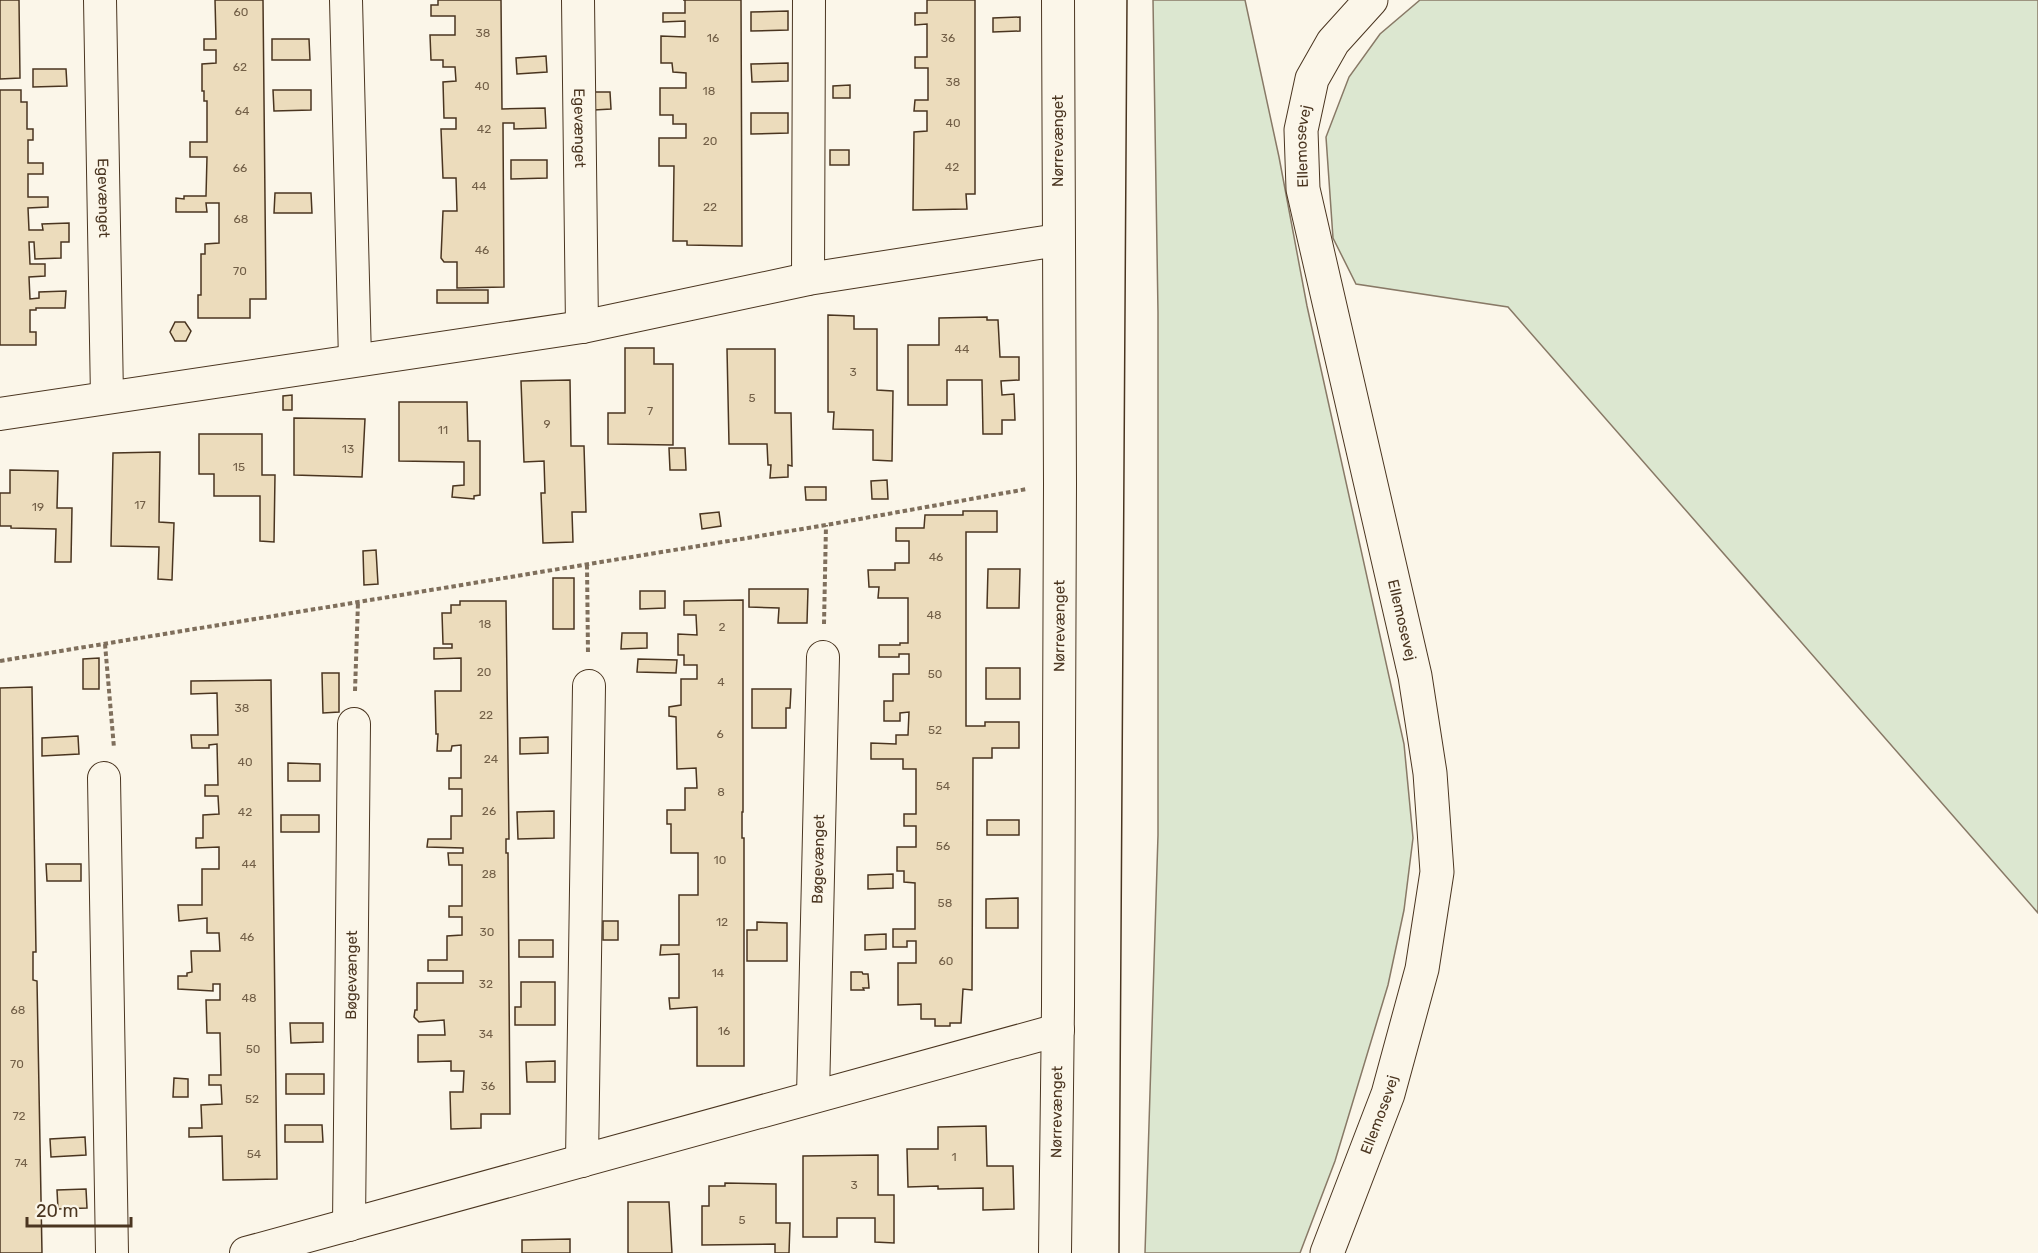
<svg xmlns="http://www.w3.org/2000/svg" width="2038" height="1253" font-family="Rubik,sans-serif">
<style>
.green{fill:#dce7d0;stroke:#887966;stroke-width:1.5}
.building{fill:#ecdcbc;stroke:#4a3520;stroke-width:1.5}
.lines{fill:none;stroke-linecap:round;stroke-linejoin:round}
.minor-casing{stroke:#4a3520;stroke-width:34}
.tertiary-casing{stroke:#4a3520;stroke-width:35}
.path{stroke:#7f6f5c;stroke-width:4;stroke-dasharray:4.5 3;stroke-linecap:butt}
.minor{stroke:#fbf6e9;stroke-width:32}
.tertiary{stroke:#fbf6e9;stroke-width:33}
.tram{stroke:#4a3520;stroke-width:1.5}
.labels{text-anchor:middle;stroke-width:4.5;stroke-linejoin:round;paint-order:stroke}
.number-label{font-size:12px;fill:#725f47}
.street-label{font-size:15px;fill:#4a3520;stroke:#fbf6e9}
</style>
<rect width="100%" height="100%" fill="#fbf6e9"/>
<path class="green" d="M1153 0H1245L1279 157 1307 306 1404 744 1413 838 1404 910 1388 985 1335 1161 1300 1253H1145L1158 835V312Z
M1420 0H2038V913L1508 307 1356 284 1333 238 1326 137 1349 77 1380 34Z"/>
<path class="building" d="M0 0H19L20 78 0 79Z
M215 0H263L266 299H250V318H198V295H201V254H205V244L219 243V203H206L207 212H176V198L184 199V196H206L207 157H190V142H207V101H204V91H202V64L216 63V50H204V39H216Z
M438 0H501L502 109 545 108 546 128 514 129V123H503L504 287 457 288V262H444L441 258 443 211H457L456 178H443L441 129H456V118H444L443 82 456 81 455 67H443V60H431L430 35H455V16H431V5H438Z
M683 0H741L742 246 687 245V241H673L674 166H659V138H686V124H673V115H660V88H686V73L673 72 672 63H661V36L685 37V21L663 22V13H685V0Z
M927 0H975V194H966L967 209 913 210 914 132 927 131V111H914L915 100H928V68H915V57H927V24L915 25V13H927Z
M788 11V30L751 31V12Z
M1020 17V31L993 32V18Z
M272 39H309L310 60H272Z
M546 56 547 72 517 74 516 58Z
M788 63V81L752 82 751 64Z
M33 69H66L67 86 33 87Z
M850 85V98H833V86Z
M0 90H21V102H27V129H33V140H28V163H43V174H28V197H48V207L28 208 29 230H43L42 224 69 223V242H61V258L35 259 34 242H29L30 264H45V276L29 277 30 299 39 298V292L66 291 65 308H36V310H30V332H36V345H0Z
M273 90H311V110L274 111Z
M594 92H610L611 109 594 110Z
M751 113H788V133L751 134Z
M830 150H849V165H830Z
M511 160H547V178L511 179Z
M275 193H311L312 213H274Z
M437 290H488V303H437Z
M828 315 854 316V329H877V390L893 391 892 461 873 460V430L833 429 834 412H828Z
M987 317V320H998L1000 357H1019V380L1001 381 1002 395 1014 394 1015 420H1002V434H983L982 380H947V405H908V345H939V318Z
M175 322H185L191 331 186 341H175L170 332Z
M625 348H654V364H673V445L608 444V413H625Z
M727 349H775V413H791L792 466 788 465V477L770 478 771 465H768L767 444H729Z
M570 380 571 446H584L586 512H572L573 542 543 543 541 493H545L544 461 524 462 521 381Z
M292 395V410H283V396Z
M399 402H467L468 441H480V495L474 496V499L452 497 453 486 464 485V462L399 461Z
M294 418 365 419 362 477 294 475Z
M199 434H262V475H275L274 542 260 541V496H214V474H199Z
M669 448H685L686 470H670Z
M160 452 159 522 174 523 172 580 158 579 159 547 111 546 113 453Z
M10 470 58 471 57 508H72L71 562H55L56 529 11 528V526H0V493H10Z
M887 480 888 499H872L871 481Z
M805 487H826V500H806Z
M963 511H997V532H966V726H985V722H1019V748H992V758H973L972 990 963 989 961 1023H950V1026H935V1019H921V1004L898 1005V963H916V941H907V947H893V929H915V883L904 882V871H897V847H916V826H904V814H916V769H903V759H871V743L896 744V735H908L909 712 900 713V721H884V701H893V674H909V654H899V657H879V645H900V643H908V598H878L879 587H869L868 570H895V563H909V541H896V528H924L925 515H963Z
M719 512 721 526 702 529 700 514Z
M376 550 378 584 364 585 363 551Z
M988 569H1020L1019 608H987Z
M553 578H574V629H553Z
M749 589H808L807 623H778L779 608 749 607Z
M640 591H665V608L640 609Z
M743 600V812H742V838H744V1066H697V1007L670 1009 669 998H679V954L660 955 661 945H679V895H698V853H671V824H667V810H685V788H697L696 768 677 769 676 717 669 716V707L681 705V679H697V665H684V655H678V634L697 635 696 615H684V601Z
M460 601H506L509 839H506V853H508L510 1114H481V1128L451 1129 450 1092H463L464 1071H451V1061L418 1062V1035H445L444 1020 419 1022 414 1017 415 1010H417V983H463V971H428V960H447V936L462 935V917H449V906H462V865H449L448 853H463V848L427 847 428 839H451V816H462V789H449V778H461V745L452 746 451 751H437L438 734H436L435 691H461V658L434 659V648H452V644H443L442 613H451V605H460Z
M622 633H647V648L621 649Z
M99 658V689H83V659Z
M638 659 677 660 676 673 637 672Z
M986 668H1020V699H986Z
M322 673H339V712L323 713Z
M271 680 277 1179 223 1180 222 1136 189 1137V1128H202L201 1105 222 1104 221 1085H209V1075H221L220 1033H207L206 1000H220V984H213V991L178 989V976H187V973L192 972 191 951H220L219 933H207V918L179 921 178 905H202V869H219V847L196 848V838H203V815L219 814 218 796H205V785H218L217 744 209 745V748H192L191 735H218L217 693 191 694V681Z
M32 687 36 952H33V980L37 981 42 1253H0V688Z
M752 689H791L790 708H786V728H752Z
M78 736 79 754 42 756V738Z
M548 737V753L520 754V738Z
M288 763 320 764V781H288Z
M554 811V838L518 839 517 812Z
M281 815H319V832H281Z
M987 820H1019V835H987Z
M46 864H81V881H47Z
M893 874V888L868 889V875Z
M1018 898V928H986V899Z
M603 921H618V940H603Z
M757 922 787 923V961H747V930H757Z
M886 934V949L865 950V935Z
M519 940H553V957H519Z
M851 972H862L863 974H868L869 988H863L864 990H851Z
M521 982H555V1025H515V1007H521Z
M290 1023H323V1042L291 1043Z
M555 1061V1082H527L526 1062Z
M286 1074H324V1094H286Z
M174 1078 188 1079V1097H173Z
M285 1125H322L323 1142H285Z
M986 1126 987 1166H1013L1014 1209 983 1210V1188L938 1189V1186L908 1187 907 1149H938V1127Z
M85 1137 86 1155 51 1157 50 1139Z
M878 1155V1195H894V1243L875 1242V1218H837V1237H803V1156Z
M725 1183 776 1184V1223H790L789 1253H775V1244L702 1245V1206H709V1186H725Z
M86 1189 87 1208 58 1209 57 1190Z
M628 1202H669L672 1253H628Z
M570 1239V1253H522V1240Z"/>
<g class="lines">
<defs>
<g id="minor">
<path id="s1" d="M100 0 107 397"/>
<path d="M346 0 355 360"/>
<path id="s2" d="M578 0 582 327"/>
<path d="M808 279 809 0"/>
<path d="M0 414 582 327 808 279 1058 240"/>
<path d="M104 778 112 1253"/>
<path id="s3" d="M813 1096 823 657"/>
<path d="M582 1161 589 686"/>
<path id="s4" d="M349 1225 354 724"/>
<path d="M246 1253 1058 1030"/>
<path id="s5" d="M1055 1253 1058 1006 1060 483 1058 0"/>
</g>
<g id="tertiary">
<path id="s6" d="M1327 1253 1388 1094 1422 969 1437 872 1430 773 1415 676 1303 189 1301 130 1312 79 1333 42 1371 0"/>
</g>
</defs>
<use href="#minor" class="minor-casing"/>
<use href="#tertiary" class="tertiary-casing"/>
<path class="path" d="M587 565 588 654
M824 624 826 525
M105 644 114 748
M0 661 826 525 1027 489
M355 691 358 602"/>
<use href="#minor" class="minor"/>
<use href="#tertiary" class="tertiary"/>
<path class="tram" d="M1119 1253 1127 0"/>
</g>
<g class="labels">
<g class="number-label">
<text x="241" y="16">60</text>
<text x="483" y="37">38</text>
<text x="713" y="42">16</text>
<text x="948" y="42">36</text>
<text x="240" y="71">62</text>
<text x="953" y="86">38</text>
<text x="482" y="90">40</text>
<text x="709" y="95">18</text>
<text x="242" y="115">64</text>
<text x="953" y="127">40</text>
<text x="484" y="133">42</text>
<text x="710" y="145">20</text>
<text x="952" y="171">42</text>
<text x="240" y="172">66</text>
<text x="479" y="190">44</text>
<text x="710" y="211">22</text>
<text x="241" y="223">68</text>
<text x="482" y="254">46</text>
<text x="240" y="275">70</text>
<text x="962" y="353">44</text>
<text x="853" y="376">3</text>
<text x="752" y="402">5</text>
<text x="650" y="415">7</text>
<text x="547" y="428">9</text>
<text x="443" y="434">11</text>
<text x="348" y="453">13</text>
<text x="239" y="471">15</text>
<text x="140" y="509">17</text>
<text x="38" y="511">19</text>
<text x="936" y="561">46</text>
<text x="934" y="619">48</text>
<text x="485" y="628">18</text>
<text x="722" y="631">2</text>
<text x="484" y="676">20</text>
<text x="935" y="678">50</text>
<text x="721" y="686">4</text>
<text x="242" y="712">38</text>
<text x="486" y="719">22</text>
<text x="935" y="734">52</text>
<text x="720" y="738">6</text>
<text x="491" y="763">24</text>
<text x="245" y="766">40</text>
<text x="943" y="790">54</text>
<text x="721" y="796">8</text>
<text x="489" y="815">26</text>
<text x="245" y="816">42</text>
<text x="943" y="850">56</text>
<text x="720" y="864">10</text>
<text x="249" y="868">44</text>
<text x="489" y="878">28</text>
<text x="945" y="907">58</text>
<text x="722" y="926">12</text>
<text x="487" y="936">30</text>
<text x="247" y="941">46</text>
<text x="946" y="965">60</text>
<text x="718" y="977">14</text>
<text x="486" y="988">32</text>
<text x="249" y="1002">48</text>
<text x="18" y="1014">68</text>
<text x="724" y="1035">16</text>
<text x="486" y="1038">34</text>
<text x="253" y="1053">50</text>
<text x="17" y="1068">70</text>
<text x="488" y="1090">36</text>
<text x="252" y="1103">52</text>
<text x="19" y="1120">72</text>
<text x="254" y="1158">54</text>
<text x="954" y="1161">1</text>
<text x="21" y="1167">74</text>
<text x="854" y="1189">3</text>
<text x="742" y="1224">5</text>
</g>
<g class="street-label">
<text dy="5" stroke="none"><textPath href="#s2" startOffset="128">Egevænget</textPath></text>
<text transform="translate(1058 141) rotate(-90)" y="5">Nørrevænget</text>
<text dy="5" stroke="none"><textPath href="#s6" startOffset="1138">Ellemosevej</textPath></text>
<text dy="5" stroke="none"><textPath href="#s1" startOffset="198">Egevænget</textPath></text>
<text transform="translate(1402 620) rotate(77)" y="5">Ellemosevej</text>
<text dy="5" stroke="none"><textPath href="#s5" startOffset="627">Nørrevænget</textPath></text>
<text dy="5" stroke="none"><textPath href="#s3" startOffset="237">Bøgevænget</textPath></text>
<text dy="5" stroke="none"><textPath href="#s4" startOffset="250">Bøgevænget</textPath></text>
<text dy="5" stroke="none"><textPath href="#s5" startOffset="141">Nørrevænget</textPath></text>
<text dy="5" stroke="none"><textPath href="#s6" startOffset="148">Ellemosevej</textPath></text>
</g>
</g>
<path d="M27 1217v9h104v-9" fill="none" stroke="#4a3520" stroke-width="3"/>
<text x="36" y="1217" font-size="18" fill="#4a3520" stroke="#fbf6e9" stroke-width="4.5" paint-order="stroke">20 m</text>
</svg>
